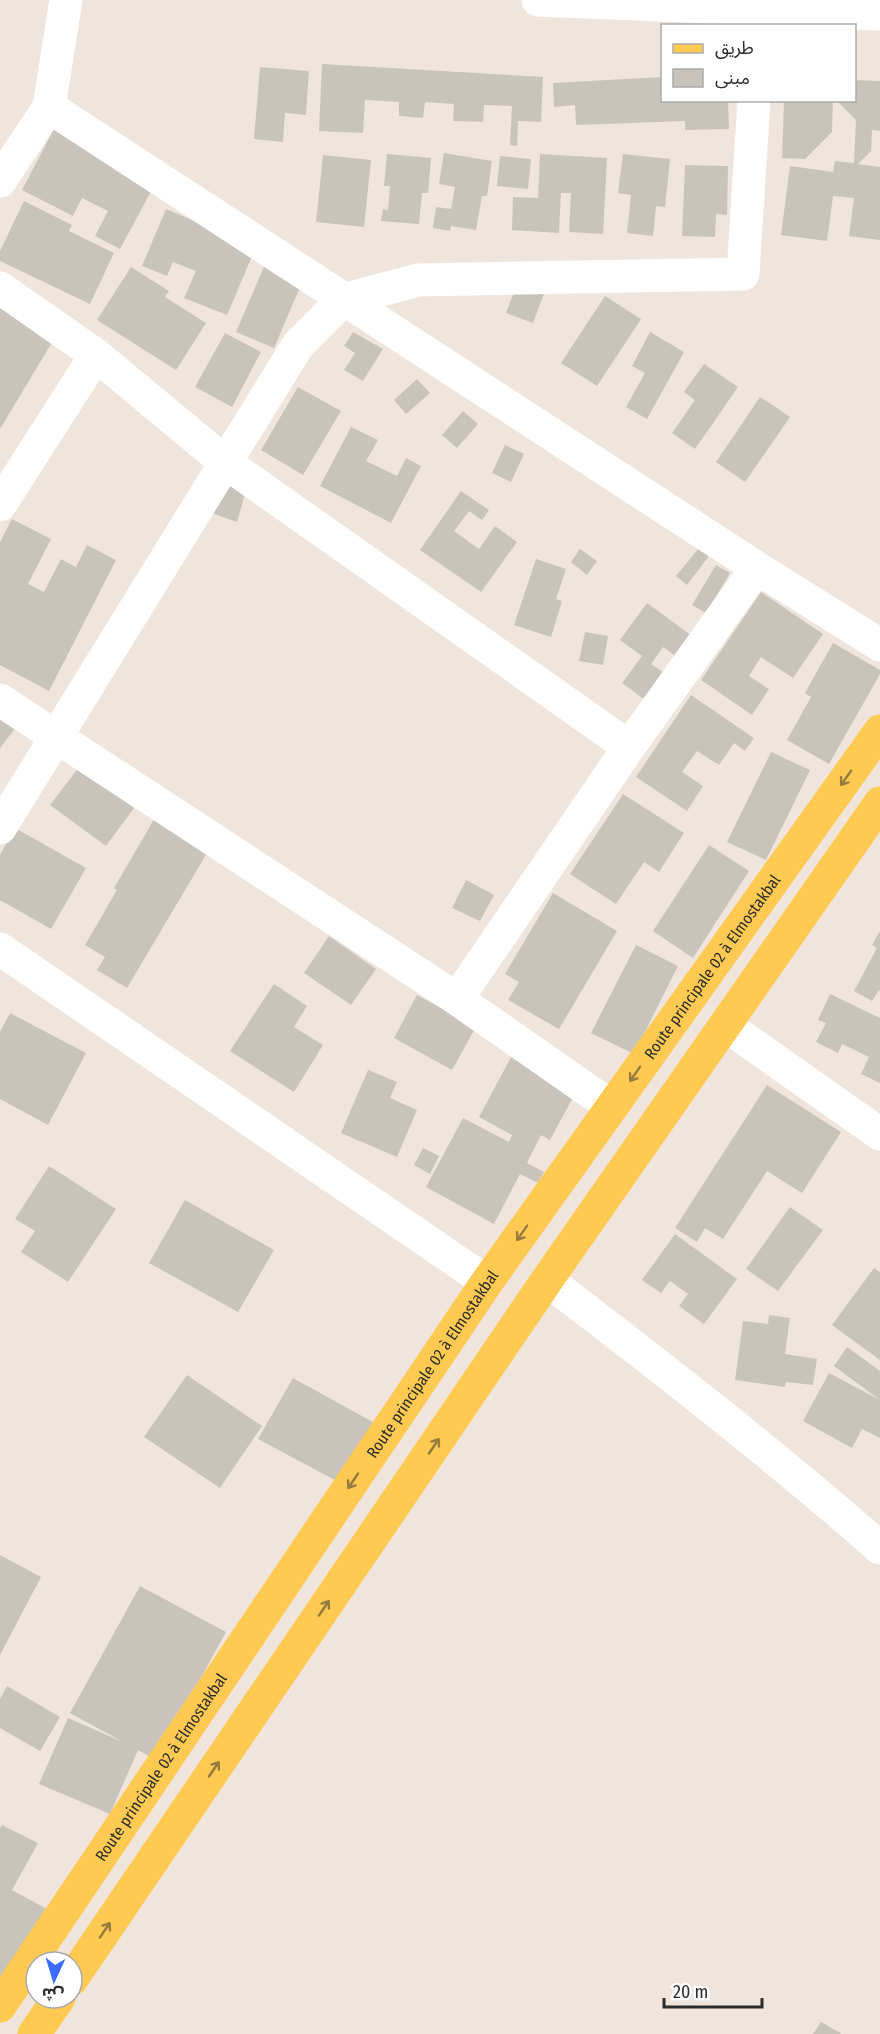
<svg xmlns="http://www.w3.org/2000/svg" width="880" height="2034" font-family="'Fira Sans Condensed','Noto Sans Arabic',sans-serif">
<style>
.building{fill:#c9c4bb}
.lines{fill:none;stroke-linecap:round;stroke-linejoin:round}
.minor{stroke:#fff;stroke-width:33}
.major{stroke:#ffca51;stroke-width:33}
.oneway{stroke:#957a3e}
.labels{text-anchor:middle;stroke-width:6;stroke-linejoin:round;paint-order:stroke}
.street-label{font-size:16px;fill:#2b2b2b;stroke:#fff}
</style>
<rect width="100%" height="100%" fill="#efe5dc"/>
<path class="building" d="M322 64 543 77 541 122 518 121 517 146 510 145 512 106 484 105 483 122 453 121 454 104 425 102 423 118 399 116V102L365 100 363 133 319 131Z
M260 67 309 71 306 115 285 113 283 142 254 139Z
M662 77V100H728L729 129 685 130V121L576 125 575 105 554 107 553 83Z
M854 80 880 81V131L872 130 871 151 858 164 880 167V240L849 236 854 198 833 196 827 241 781 235 790 166 833 172 835 161 854 163 856 120 836 100H854Z
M784 100H833L832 132 805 159 782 158Z
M57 123 155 184 120 249 95 236 108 211 82 198 73 216 22 190Z
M444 153 492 161 487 196H482L476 230 451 226 450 231 433 228 436 207 451 209 455 187 439 184Z
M387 154 431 158 428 193H422L419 224 381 221 383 209 388 210 390 186H384Z
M540 154 607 158 603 234 569 232 571 193H561L559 233 512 230 513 197 538 198Z
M623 154 670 159 665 207 656 206 653 236 627 233 631 195 618 193Z
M323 155 371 160 364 227 316 222Z
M500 156 531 159 528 189 497 186Z
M685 165 728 166 727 215 716 214 715 237 682 236Z
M24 201 72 225 69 231 114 253 90 304 0 261V251Z
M166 209 256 247 227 315 184 298 196 271 173 262 167 276 142 266Z
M266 262 304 278 274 348 236 332Z
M131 267 169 291 165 297 206 323 176 370 97 320Z
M518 281 545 291 533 323 506 313Z
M605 296 641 319 597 386 561 363Z
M0 307 54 339 0 429Z
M353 332 383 349 363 381 344 370 355 353 344 346Z
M650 332 684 352 647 419 626 407 645 373 632 366Z
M225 333 261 352 232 407 195 387Z
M704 364 738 387 695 449 672 433 695 400 684 392Z
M417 379 430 393 406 414 394 400Z
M298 387 341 411 303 475 261 450Z
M760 397 790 417 745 482 716 462Z
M463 411 478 424 457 448 442 435Z
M351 427 378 440 366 461 397 476 406 458 421 466 391 523 320 486Z
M505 445 524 454 511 482 492 473Z
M217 482 246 491 237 522 208 512Z
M461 491 489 510 482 520 469 511 454 531 479 549 495 526 517 542 481 592 420 550Z
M12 519 51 539 28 584 44 592 61 559 76 567 87 545 116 560 49 691 0 665V542Z
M699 548 709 556 687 585 676 576Z
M580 549 597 561 587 575 571 562Z
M536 559 566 569 556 599 562 601 551 637 514 625Z
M716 565 730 573 706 613 692 605Z
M761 592 823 634 793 678 761 657 749 676 769 689 752 715 701 680Z
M647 603 692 636 677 657 663 647 651 664 663 672 644 699 622 683 642 656 620 640Z
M585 632 608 636 603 665 579 661Z
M833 643 880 670V674L829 764 787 740 811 697 805 693Z
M691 695 754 738 745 751 734 743 719 765 697 751 682 772 703 786 687 811 636 777Z
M0 708 20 722 0 748Z
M771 752 810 770 766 860 727 842Z
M79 767 134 808 106 846 50 805Z
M623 794 684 833 659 872 644 862 616 904 570 874Z
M156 816 210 848 127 988 97 970 105 957 85 945 117 890 114 888Z
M15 828 86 868 51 929 0 900V855Z
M709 845 749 871 693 958 653 931Z
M466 880 494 895 480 921 452 908Z
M553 893 617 931 559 1029 508 1000 519 982 505 974Z
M880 931V991L879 990 872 1001 854 991 877 948 872 945Z
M329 936 376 969 351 1005 304 973Z
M636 945 678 966 634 1054 591 1033Z
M274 984 307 1006 294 1027 323 1045 294 1092 230 1051Z
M830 994 880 1018V1083L861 1074 869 1057 842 1044 838 1053 816 1042 826 1023 818 1020Z
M417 995 476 1027 452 1070 394 1038Z
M10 1013 86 1053 48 1125 0 1099V1032Z
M511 1057 576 1092 550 1140 541 1135 527 1163 544 1172 538 1183 520 1174 494 1224 426 1187 463 1118 509 1142 512 1135 479 1117Z
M368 1070 397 1082 390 1098 417 1110 397 1157 341 1133Z
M767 1085 841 1132 802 1193 767 1171 723 1239 705 1228 697 1242 675 1228Z
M423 1148 439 1156 430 1174 414 1165Z
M49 1166 116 1209 68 1282 21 1252 35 1231 15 1219Z
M185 1200 274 1250 238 1312 149 1263Z
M790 1207 823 1230 778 1291 746 1269Z
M675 1234 737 1279 704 1324 679 1306 688 1294 670 1281 661 1293 642 1280Z
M874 1268 880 1272V1360L832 1325Z
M769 1315 790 1318 785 1354 817 1359 813 1385 786 1382 785 1387 735 1380 743 1321 768 1324Z
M847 1347 880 1371V1400L834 1366Z
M829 1373 880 1400V1438L862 1429 852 1448 803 1421Z
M187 1375 262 1426 220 1488 144 1437Z
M293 1378 380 1426 346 1486 258 1439Z
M0 1555 41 1577 0 1655Z
M140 1586 226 1632 156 1760 138 1750 110 1814 39 1784 68 1718 123 1742 70 1713Z
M7 1686 60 1717 40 1751 0 1728V1699Z
M2 1825 38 1843 12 1890 47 1909 0 1985V1828Z
M821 2022 842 2034H813Z"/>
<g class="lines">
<path class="minor" d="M538 0 880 14
M49 107 757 568 880 645
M0 181 49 107 66 0
M0 288 96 355 226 463 629 747
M0 505 96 355
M0 700 457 999 612 1107
M0 828 298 345 343 300 418 280 743 274 754 100
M0 949 487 1282
M457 999 629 747 757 568
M725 1025 880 1134
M547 1280C660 1366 773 1454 880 1548"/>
<g class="major">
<path d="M72 1979 547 1280 880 803"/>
<path id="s1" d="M0 2006 487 1282 880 731"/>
<path d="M34 2034 59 1998"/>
</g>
</g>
<defs><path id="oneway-shaft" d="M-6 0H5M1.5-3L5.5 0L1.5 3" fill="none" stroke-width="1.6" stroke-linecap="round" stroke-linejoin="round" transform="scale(1.5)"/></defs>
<g class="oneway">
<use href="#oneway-shaft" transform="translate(846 778) rotate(125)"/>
<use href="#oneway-shaft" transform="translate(635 1074) rotate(125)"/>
<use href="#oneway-shaft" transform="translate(522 1233) rotate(125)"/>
<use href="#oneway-shaft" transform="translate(434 1446) rotate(-56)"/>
<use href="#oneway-shaft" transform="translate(353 1481) rotate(124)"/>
<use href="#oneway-shaft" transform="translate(324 1608) rotate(-56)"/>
<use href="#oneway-shaft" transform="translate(214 1769) rotate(-56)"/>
<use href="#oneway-shaft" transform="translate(105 1930) rotate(-56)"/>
</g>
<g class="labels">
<g class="street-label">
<text dy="6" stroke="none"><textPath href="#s1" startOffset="1260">Route principale 02 à Elmostakbal</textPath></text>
<text dy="6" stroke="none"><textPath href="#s1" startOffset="774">Route principale 02 à Elmostakbal</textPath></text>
<text dy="6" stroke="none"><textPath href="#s1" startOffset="288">Route principale 02 à Elmostakbal</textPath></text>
</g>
</g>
<rect x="661" y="24" width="195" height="78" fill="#ffffff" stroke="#aaaaaa" stroke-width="1.5"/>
<rect x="673" y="44" width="30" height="9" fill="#ffca51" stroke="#aaaaaa" stroke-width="1.5"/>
<text x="715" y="54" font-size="18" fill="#2b2b2b">طريق</text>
<rect x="673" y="69" width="30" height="18" fill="#c9c4bb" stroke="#aaaaaa" stroke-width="1.5"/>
<text x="715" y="84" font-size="18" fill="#2b2b2b">مبنى</text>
<g transform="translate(54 1980) rotate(184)"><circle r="28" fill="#ffffff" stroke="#aaaaaa" stroke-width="1.5"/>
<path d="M0-4.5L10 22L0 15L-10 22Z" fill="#396cff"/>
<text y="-9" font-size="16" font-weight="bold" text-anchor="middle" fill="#2b2b2b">ش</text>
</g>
<path d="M664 1998v9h98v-9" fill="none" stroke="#2b2b2b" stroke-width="3"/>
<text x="673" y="1998" font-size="18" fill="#2b2b2b" stroke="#ffffff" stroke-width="4.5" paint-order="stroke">20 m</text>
</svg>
